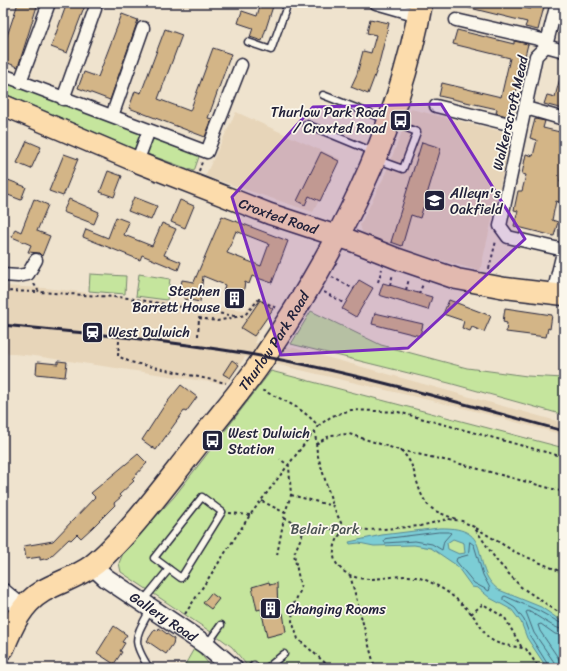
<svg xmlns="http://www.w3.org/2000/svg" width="567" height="671" font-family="Sriracha,sans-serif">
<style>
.built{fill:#e7d5b9}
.green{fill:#c5e59d;stroke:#74846c}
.water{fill:#7ccdd5;stroke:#588997;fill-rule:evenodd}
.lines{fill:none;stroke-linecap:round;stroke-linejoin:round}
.shore{stroke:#466679;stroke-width:1}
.building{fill:#d3b587;stroke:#22223b;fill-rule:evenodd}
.lane-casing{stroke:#22223b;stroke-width:9}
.street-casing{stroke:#22223b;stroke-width:15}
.secondary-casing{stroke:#22223b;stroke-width:21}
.primary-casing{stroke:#22223b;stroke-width:23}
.highway-casing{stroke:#22223b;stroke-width:25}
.path{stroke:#22223b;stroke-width:2;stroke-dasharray:3 3;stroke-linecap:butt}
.lane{stroke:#fbf7ec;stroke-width:6}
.street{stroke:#fbf7ec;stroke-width:12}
.secondary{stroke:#fbf7ec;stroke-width:18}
.primary{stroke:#fcdcac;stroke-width:20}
.highway{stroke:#fcdcac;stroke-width:22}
.rail{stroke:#22223b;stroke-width:3}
.marked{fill:#7b2cbf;fill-opacity:0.2;stroke:#7b2cbf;stroke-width:3;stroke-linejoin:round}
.labels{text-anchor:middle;stroke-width:3.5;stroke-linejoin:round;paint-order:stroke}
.poi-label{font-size:14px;fill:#22223b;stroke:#fbf7ec;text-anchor:start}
.street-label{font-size:14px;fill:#22223b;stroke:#fbf7ec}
.park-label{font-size:14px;fill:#4b5354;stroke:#fbf7ec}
</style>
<rect width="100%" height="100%" fill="#efe3ce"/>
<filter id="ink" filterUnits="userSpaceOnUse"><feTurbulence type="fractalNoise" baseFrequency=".025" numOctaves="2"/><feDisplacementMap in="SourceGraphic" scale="8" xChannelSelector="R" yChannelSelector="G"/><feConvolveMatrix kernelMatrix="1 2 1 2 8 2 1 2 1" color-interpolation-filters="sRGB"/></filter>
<g filter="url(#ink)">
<path class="built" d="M411 109 512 134 480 271 429 257 363 235 360 225 384 177Z
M236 112 340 159 313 212 205 176Z
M3 286 45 288 245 310 258 298 274 304V308L256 336 255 343 294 348 564 423V435L467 409 245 357 230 380 224 384 35 356 3 353Z"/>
<path class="green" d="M3 80 200 154 194 171 131 148 3 93Z
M90 274 126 276 125 294 89 291Z
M139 274 170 279 167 300 136 296Z
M311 311 381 345 467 368 527 376 564 378V415L449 383 291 344Z
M271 371 564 448V668H249L232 647 220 638 121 572 119 563 124 551 174 497Z
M195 647 212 668H183Z"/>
<path class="water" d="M439 528C498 526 467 567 499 590L541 607 564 623V668H547L527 638 521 622 512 610 490 598 478 588 472 587 456 565 431 548 414 545 374 546 359 543 350 544 349 542 382 535ZM453 539 464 543 465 553 459 554 448 549 447 543Z"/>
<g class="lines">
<path class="shore" d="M439 532H449L451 533 444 541 442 550 432 544 415 541 385 543 384 541 385 539Z
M470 542 474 545 483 575 490 588 489 591 474 583 456 561 457 558 468 555Z
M550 668 530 636 524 620 515 608 503 600V597L505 596 539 611 564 625
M555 668 554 662 534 633 526 612 528 611C538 616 555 629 564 630
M561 668 559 659 540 631 538 625 541 624 555 634 564 636"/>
</g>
<path class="building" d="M18 3H38L18 67 3 61V41L5 42Z
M67 3H86L67 53 51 47Z
M261 3H274L262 41 250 37 253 28 238 23 242 11 257 16Z
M462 3H504L530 9 531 3H545L538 30 525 27 527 22 462 6Z
M122 14 138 20 110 100 78 88 84 72 98 77Z
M370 19 389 23 378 67 368 94 351 87 357 74 363 51 371 53 376 35 367 33Z
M165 29 182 35 158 99 190 111 213 48 231 54 208 118 212 119 205 137 129 108 135 91 141 93Z
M457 30 514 44V41L528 44 510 117 496 113 497 109 439 96 442 83 501 97 510 58 453 44Z
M561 74H564L563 109 544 104 547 95 555 97Z
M535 119 545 121 543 128 564 133V165L560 182 564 183V196L562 203 556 201 552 220 558 222 554 236 514 226 518 211 514 210 518 191H522L526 175 522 174 526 154 533 156 537 140 530 138Z
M27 141 41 147 31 169 17 163Z
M422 142 441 148 420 218 411 215 402 246 391 242Z
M321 152 339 161 320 201 309 196 305 205 297 201Z
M64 154 78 159 63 196 49 191Z
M108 171 122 176 114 197 100 192Z
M3 178 26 187 21 200 3 193Z
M134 197 157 206 151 220 128 211Z
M34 199 48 205 37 231 50 236 42 256 39 253 28 252 31 245 12 237 15 229 21 232Z
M69 199 99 212 94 224 63 212Z
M180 200 194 206 185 228 171 222Z
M222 216 288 241 272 283 252 276 249 284 245 282 241 306 226 304 228 294 223 293 225 285 203 276 200 302 184 299 185 292H180L182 280 194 282ZM236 231 269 244 261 266 227 253Z
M116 217 129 222 124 235 152 246 162 223 176 229 164 255 181 262 178 270 142 255 140 260 83 237 86 229 108 238Z
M359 280 373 288 356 317 342 309Z
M383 283 432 297 428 310 379 295Z
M260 300 273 309 254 336 241 328Z
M449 300 491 316 484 332 472 327 470 331 462 328 464 321 443 314Z
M505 308 552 315 550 329 548 328 546 337 506 332 507 323 503 322Z
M375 313 423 324 420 336 372 324Z
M232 360 239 365 230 378 223 374Z
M58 361 67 362 65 377 36 374 37 362 58 364Z
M181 385 197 397 186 412 184 411 156 450 142 440 164 406Z
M138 454 147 463 132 479 134 481 119 495 121 497 114 503 115 505 93 527 81 538 77 534 71 540 69 539 49 558 40 560V557L26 559 24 546 53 541 95 497 91 493Z
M269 582 270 585 277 583 278 614 283 613 286 632 267 637 261 609 257 610 252 587Z
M211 593 219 599 211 609 203 603Z
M114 626 127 635 122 642 125 643 120 651 122 652 114 664 97 653Z
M159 628 174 639 173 644 166 654 147 641 155 629 158 631Z"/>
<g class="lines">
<defs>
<path id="lane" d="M248 42 271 50 288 3
M323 95 417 132 403 169 378 160
M306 124 374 152
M202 497 222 512 181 578 154 558Z
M143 601 169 569
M208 643 221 625
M149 668C131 640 135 638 150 610
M251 668 254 665
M267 668 284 654"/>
<path id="street" d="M376 3 418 15
M557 3 546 46 536 56 500 226 508 237 564 250
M456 20 547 41
M546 46 564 51
M3 75 207 152 241 65
M20 82 49 3
M63 99 95 9
M436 106 521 127
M526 108 564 119
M112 116 143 28
M137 162 149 130
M3 275 18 276 28 274 36 260
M553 294 564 248"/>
<g id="secondary">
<path id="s1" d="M93 566 106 578 206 645 233 668"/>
<path d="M3 593 22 609"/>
</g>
<g id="primary">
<path id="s2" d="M3 105 137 162 270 214 352 241 398 259 457 279 505 288 564 295"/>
</g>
<g id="highway">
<path id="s3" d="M3 648C12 626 21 604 43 591 59 582 77 577 92 566 104 557 116 544 126 533 153 503 176 471 201 440 220 415 241 391 259 365 334 255 398 135 421 3"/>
</g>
</defs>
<use href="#lane" class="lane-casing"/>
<use href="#street" class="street-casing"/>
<use href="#secondary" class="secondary-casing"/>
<use href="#primary" class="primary-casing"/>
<use href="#highway" class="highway-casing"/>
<path class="path" d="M199 171 202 162
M489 269 496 241
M332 277 354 289
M378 282 382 269
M34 284 39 292 129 298 235 316
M390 285 393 274
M406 290 409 279
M3 291 39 292
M324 292 345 304
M419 294 423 284
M198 336 199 318 217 321 245 315 259 299 278 309
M119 341 118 356 130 362 226 383
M318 426 332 416 351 410 398 412 564 457
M315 431 317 453 333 506
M316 444 331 435 349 434 399 450 453 462 564 492
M400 451C418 462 414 491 429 506 436 513 449 516 458 520
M291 495 333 506 344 529
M262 501 285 513
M229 513 250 515
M284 518 305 528 370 530 420 526 448 519 462 521 474 527 497 561 521 587 564 616
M305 528 294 554 301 589 293 606 292 621 298 639 331 668
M476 528 515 552 564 573
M344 529C335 540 329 556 339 567 362 591 393 570 420 578 442 585 465 604 478 622 481 627 484 633 488 637 498 647 513 645 526 649L539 668
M277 555 285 513 291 495 289 466 280 459
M350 575 375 668
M185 614 250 515 318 426C305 409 280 398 261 390
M471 614 483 604 505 618 522 648"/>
<use href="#lane" class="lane"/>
<use href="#street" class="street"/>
<use href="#secondary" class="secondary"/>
<use href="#primary" class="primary"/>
<use href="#highway" class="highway"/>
<path class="rail" d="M3 325C83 333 164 340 243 353 351 371 459 403 564 431"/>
</g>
</g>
<path class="marked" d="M441 104 525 239 408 348 281 355 232 197 313 107Z"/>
<defs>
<symbol id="bus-square" viewBox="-11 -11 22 22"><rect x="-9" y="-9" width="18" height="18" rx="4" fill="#22223b" stroke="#fbf7ec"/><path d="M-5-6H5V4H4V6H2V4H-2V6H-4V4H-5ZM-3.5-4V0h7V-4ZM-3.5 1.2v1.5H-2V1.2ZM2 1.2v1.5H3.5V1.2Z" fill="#fff"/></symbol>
<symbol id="school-square" viewBox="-11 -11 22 22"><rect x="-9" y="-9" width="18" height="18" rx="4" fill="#22223b" stroke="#fbf7ec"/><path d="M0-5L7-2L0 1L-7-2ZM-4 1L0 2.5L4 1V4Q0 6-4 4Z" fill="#fff"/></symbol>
<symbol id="building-square" viewBox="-11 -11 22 22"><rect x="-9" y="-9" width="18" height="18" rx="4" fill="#22223b" stroke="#fbf7ec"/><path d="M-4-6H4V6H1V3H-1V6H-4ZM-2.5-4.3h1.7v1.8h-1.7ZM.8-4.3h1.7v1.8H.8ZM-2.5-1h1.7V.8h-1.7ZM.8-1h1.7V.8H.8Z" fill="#fff"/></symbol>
<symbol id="station-square" viewBox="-11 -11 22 22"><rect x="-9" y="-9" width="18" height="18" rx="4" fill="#22223b" stroke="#fbf7ec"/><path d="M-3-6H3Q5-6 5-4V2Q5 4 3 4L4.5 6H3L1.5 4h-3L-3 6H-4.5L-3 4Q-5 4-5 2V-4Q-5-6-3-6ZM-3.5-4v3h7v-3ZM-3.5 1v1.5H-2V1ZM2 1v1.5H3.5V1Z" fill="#fff"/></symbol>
</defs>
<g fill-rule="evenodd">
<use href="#bus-square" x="388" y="108" width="25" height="25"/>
<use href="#school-square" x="422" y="188" width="25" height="25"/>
<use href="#building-square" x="222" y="286" width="25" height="25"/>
<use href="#station-square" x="80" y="320" width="25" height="25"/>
<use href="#bus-square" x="200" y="428" width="25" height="25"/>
<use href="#building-square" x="258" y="596" width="25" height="25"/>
</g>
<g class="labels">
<g class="poi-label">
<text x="386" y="117" text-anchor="end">Thurlow Park Road<tspan x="386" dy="16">/ Croxted Road</tspan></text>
<text x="450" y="198">Alleyn's<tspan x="450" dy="16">Oakfield</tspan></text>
<text x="220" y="296" text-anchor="end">Stephen<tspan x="220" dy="16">Barrett House</tspan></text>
<text x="108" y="337">West Dulwich</text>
<text x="228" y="438">West Dulwich<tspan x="228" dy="16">Station</tspan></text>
<text x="286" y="614">Changing Rooms</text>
</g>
<g class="street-label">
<text transform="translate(510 113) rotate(-77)" y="5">Walkerscroft Mead</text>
<text dy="5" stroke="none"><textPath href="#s2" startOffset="297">Croxted Road</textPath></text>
<text dy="5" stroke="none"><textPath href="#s3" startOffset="416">Thurlow Park Road</textPath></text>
<text dy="5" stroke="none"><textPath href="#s1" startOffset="87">Gallery Road</textPath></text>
</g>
<g class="park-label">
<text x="325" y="534">Belair Park</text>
</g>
</g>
<rect width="567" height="671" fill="none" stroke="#fbf7ec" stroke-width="16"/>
<rect x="8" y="8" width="551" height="655" fill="none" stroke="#22223b" stroke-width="1.5" filter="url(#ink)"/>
</svg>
